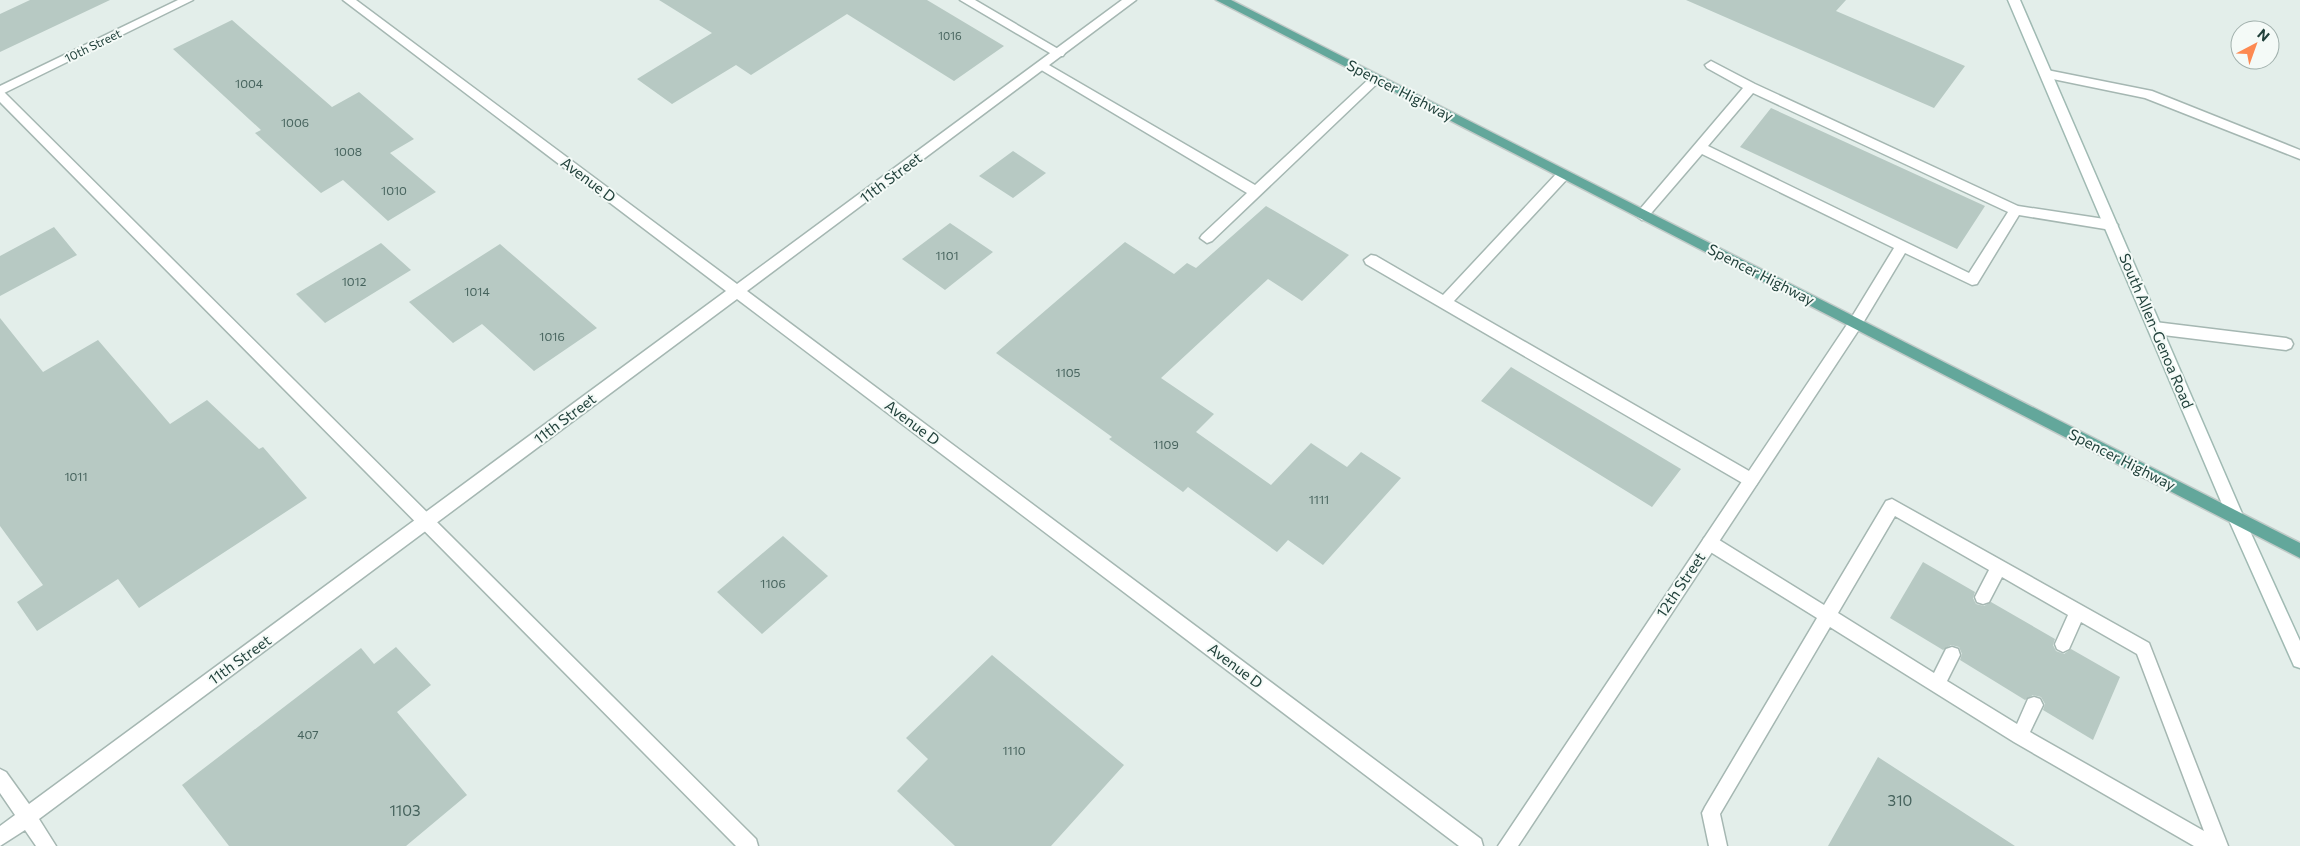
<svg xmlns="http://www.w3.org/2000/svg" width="2300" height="846" font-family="Commissioner,sans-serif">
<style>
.building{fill:#b7c9c3}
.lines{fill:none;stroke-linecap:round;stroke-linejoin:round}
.lane-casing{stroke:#a5b7b2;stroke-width:3}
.street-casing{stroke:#a5b7b2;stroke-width:3}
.secondary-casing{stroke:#a0bab3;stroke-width:3}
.primary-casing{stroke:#c1cac8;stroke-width:3}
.lane{fill:#fff;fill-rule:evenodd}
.street{fill:#fff;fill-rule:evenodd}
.secondary{fill:#fff;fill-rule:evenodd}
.primary{fill:#63a79b;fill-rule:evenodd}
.labels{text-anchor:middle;stroke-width:4;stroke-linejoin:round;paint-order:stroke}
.far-number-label{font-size:11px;fill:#46635d}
.far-street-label{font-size:12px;fill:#21413b;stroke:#f4faf7}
.number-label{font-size:12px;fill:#46635d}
.street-label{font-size:15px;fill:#21413b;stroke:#f4faf7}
.near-number-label{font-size:15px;fill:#46635d}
</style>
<rect width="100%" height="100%" fill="#e3eeea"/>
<path class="building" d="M30 0H110L0 52V14Z
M659 0H927L1004 46 954 81 847 14 751 75 736 65 672 104 637 79 712 33Z
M1686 0H1846L1836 11 1965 66 1934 108Z
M232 20 332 107 359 92 414 139 390 153 436 192 388 221 343 180 321 193 255 133 261 130 173 49Z
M1771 108 1985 206 1957 249 1740 147Z
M1013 151 1046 173 1013 198 979 176Z
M1266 206 1349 255 1302 301 1268 279 1161 378 1214 414 1196 432 1271 485 1311 443 1347 467 1361 452 1401 478 1323 565 1288 540 1277 552 1188 487 1183 492 1109 439 1112 437 996 353 1125 242 1174 274 1187 263 1196 268Z
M950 223 993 252 945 290 902 259Z
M54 227 77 255 0 296V256Z
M381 243 411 270 325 323 296 294Z
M500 244 597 328 534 371 482 324 453 343 409 302Z
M0 318 43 372 98 340 170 424 207 400 259 449 263 447 307 498 139 608 118 579 37 631 17 602 43 585 0 526Z
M1511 367 1681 469 1652 507 1481 401Z
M783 536 828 576 762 634 717 592Z
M1923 562 1975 592 1973 598 1976 604 1984 606 1991 602 2055 639 2053 645 2056 651 2064 654 2071 649 2120 677 2093 740 2043 710 2045 704 2041 697 2033 695 2025 700 1960 660 1962 654 1959 647 1951 645 1943 650 1890 618Z
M396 647 431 685 397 712 467 795 406 846H229L182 785 361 648 374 664Z
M992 655 1124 765 1051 846H955L897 791 928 759 906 738Z
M1878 757 2015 846H1828Z"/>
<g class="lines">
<defs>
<path id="lane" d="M960 0H975L1065 53 1063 56H1055Z
M1042 61 1255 185 1372 76H1380L1382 79 1212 241 1207 243 1200 238 1202 235 1247 193 1038 68 1036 65Z
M1711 61 1755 84 2018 206 2111 220 2118 225 2111 230 2019 215 1977 284 1972 285 1905 253 1860 328H1850L1848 324 1850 320 1894 248 1702 154 1647 218 1642 220 1635 215 1743 88 1707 68 1705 65ZM1753 93 2008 212 1969 273 1708 146Z
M2047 70 2152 91 2300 150V159L2145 98 2043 77 2041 74Z
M0 91 4 92 756 839 758 846H736L0 102Z
M1563 170 1569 175 1568 178 1454 301 1756 475 1759 480 1756 485 1751 487 1746 485 1366 264 1364 260 1371 255 1376 256 1443 295 1558 172Z
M2155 322 2286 338 2291 340 2293 344 2291 348 2286 350 2155 334 2150 332 2148 328 2150 324Z
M1892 499 2149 643 2228 846H2194L2014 742 1830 627 1720 814 1727 846H1709L1702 813 1705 807 1817 618 1704 548 1702 543 1704 538 1710 536 1716 538 1824 605 1886 501ZM1895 516 1989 570 1975 597 1977 602 1983 604 1989 602 2002 577 2068 615 2055 644 2057 649 2063 652 2069 649 2081 622 2137 654 2204 831 2030 732 2043 705 2040 699 2034 697 2028 699 2017 724 1947 681 1960 655 1958 649 1952 647 1946 649 1934 673 1838 613Z"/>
<path id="street" d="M178 0H193L0 95V86Z
M343 0H356L737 284 1122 0H1136L747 291 1481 839 1483 846H1459L737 299 39 819 56 846H36L25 830 0 846V826L15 815 0 793V769L6 772 29 804 726 291Z
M1855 319 1860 320 1862 324 1860 328 1518 846H1498L1850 320Z"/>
<path id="secondary" d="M2008 0H2020L2244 518 2300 641V668L2294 666 2228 518Z"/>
<path id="primary" d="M1216 0H1231L2300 543V558Z"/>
</defs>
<use href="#lane" class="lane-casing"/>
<use href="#street" class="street-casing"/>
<use href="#secondary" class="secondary-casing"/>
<use href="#primary" class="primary-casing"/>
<use href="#lane" class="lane"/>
<use href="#street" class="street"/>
<use href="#secondary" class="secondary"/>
<use href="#primary" class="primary"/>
</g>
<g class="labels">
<g class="far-number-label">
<text x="950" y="40">1016</text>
</g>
<g class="far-street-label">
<text transform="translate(93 46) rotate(-26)" y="4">10th Street</text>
</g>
<g class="number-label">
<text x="249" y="88">1004</text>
<text x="295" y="127">1006</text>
<text x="348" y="156">1008</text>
<text x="394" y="195">1010</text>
<text x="947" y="260">1101</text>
<text x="354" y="286">1012</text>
<text x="477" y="296">1014</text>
<text x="552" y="341">1016</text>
<text x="1068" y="377">1105</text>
<text x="1166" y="449">1109</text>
<text x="76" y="481">1011</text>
<text x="1319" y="504">1111</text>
<text x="773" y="588">1106</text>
<text x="308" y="739">407</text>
<text x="1014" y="755">1110</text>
</g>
<g class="street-label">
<text transform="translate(1400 91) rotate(27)" y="5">Spencer Highway</text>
<text transform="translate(891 178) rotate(-37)" y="5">11th Street</text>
<text transform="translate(588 180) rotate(37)" y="5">Avenue D</text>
<text transform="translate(1761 275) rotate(27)" y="5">Spencer Highway</text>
<text transform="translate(2156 331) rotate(67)" y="5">South Allen-Genoa Road</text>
<text transform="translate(565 419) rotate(-37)" y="5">11th Street</text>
<text transform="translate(912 423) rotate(37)" y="5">Avenue D</text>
<text transform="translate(2122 460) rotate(27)" y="5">Spencer Highway</text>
<text transform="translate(1681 585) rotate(-56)" y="5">12th Street</text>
<text transform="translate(240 660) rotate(-36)" y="5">11th Street</text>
<text transform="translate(1235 666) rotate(37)" y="5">Avenue D</text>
</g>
<g class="near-number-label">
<text x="1900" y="806">310</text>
<text x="405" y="816">1103</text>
</g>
</g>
<g transform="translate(2255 45) rotate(41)"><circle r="24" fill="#f4faf7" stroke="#a0b0ac"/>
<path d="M0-4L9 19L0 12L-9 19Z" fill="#fd8951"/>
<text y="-8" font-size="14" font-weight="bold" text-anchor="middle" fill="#21413b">N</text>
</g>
</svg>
